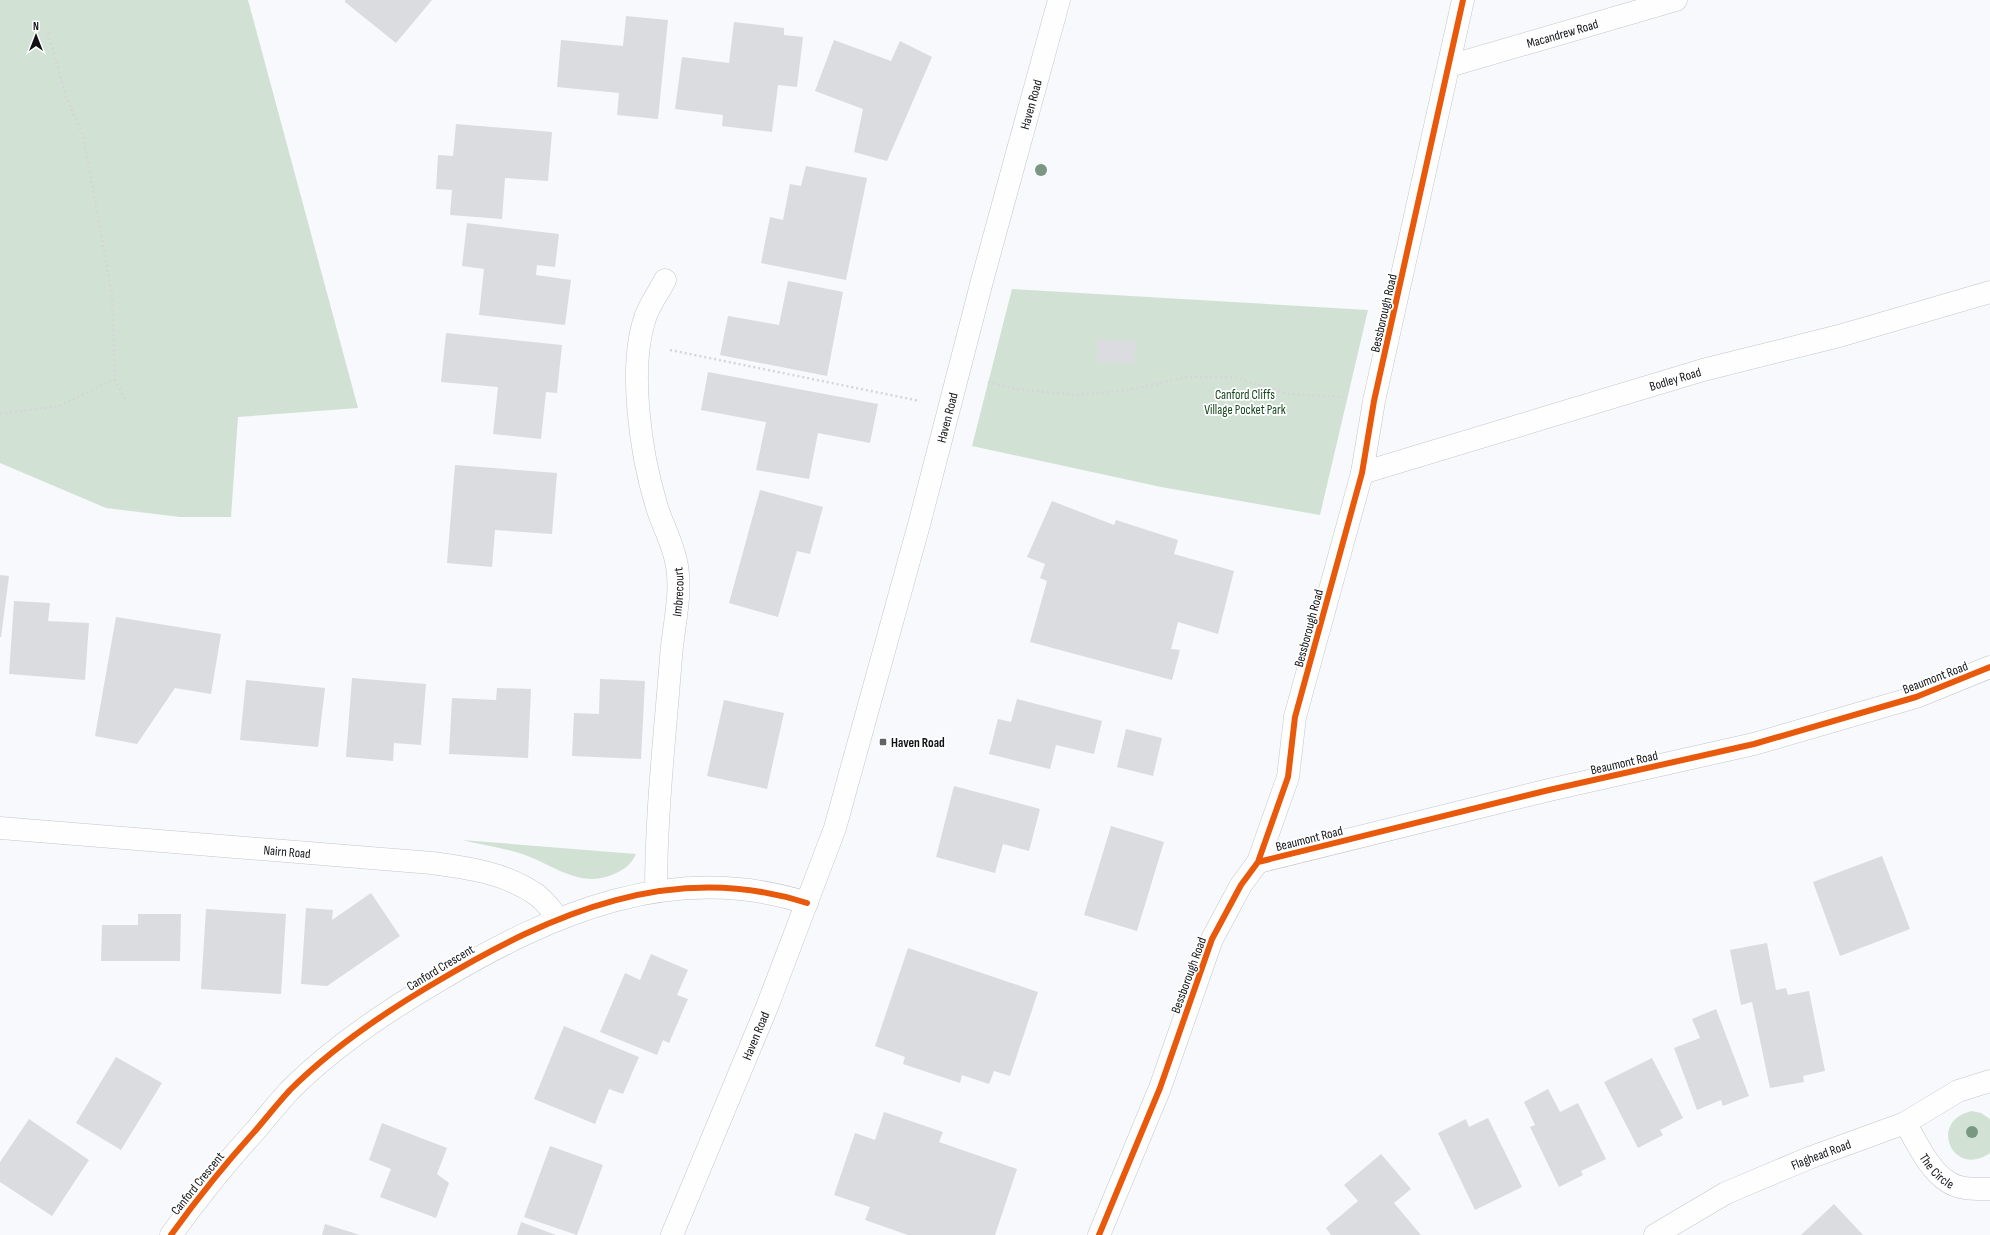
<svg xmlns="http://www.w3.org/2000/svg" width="1990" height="1235" font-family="'Sofia Sans Condensed',sans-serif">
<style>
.green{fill:#d1e2d4}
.building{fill:#dbdcdf}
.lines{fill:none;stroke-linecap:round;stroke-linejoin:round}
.street-casing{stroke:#c4c6c9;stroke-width:23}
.secondary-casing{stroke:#c4c6c9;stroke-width:23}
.path{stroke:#d5d5d7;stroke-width:2.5;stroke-dasharray:2 3;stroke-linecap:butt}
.street{stroke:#fefeff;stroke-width:22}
.secondary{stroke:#fefeff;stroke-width:22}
.cycleway-casing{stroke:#fff;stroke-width:8}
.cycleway{stroke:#e8590c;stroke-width:6}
.tree{fill:#7a9781}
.poi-dot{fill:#616365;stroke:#fff;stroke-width:1.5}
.labels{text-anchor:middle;stroke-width:3.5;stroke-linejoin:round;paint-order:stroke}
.street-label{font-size:13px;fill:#101214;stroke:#fff}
.park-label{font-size:13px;fill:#13471c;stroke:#fff}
.poi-label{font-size:13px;font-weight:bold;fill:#101214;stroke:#fff;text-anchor:start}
</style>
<rect width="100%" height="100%" fill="#f7f9fc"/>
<path class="green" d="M0 0H248L358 408 238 417 231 517H180L106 508 0 463Z
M1012 289 1368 310 1320 515 1161 487 972 446Z
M462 840 636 854C631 865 625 869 614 874 581 889 555 866 525 855 505 848 483 845 462 840Z
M1972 1111 1981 1113 1990 1119V1153C1953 1179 1927 1121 1972 1111Z"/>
<path class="building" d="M345 0H432L396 43 345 2Z
M626 16 668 20 658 119 617 115 619 93 557 87 561 40 623 46Z
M734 22 784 28V35L803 37 797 87 778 85 772 132 722 126 723 115 675 109 682 57 729 63Z
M834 40 891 61 900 41 932 57 887 161 854 152 863 109 815 91Z
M456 124 552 132 548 181 505 178 502 219 450 215 452 190 436 189 438 155 453 156Z
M806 166 867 178 846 280 761 263 770 217 783 220 790 184 801 186Z
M467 223 559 234 555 267 537 265 536 275 571 280 565 325 479 315 484 269 462 266Z
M788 281 843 292 827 376 720 355 728 316 779 325Z
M446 333 562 345 557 393 546 392 541 439 493 434 498 387 441 382Z
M1098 339 1136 341 1134 364 1096 361Z
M708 372 878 404 870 443 818 433 809 479 756 470 766 422 701 410Z
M455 465 557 473 552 534 495 530 492 567 447 563Z
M760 490 823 507 810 554 797 551 778 617 729 603Z
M1052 501 1114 525 1116 520 1178 540 1174 554 1234 571 1218 634 1178 622 1171 649 1180 650 1172 680 1030 642 1047 581 1040 578 1045 564 1027 557Z
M0 575 9 576 1 637H0Z
M14 601 50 603 48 621 89 623 85 680 9 674Z
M116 617 221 634 211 694 175 688 137 744 95 736Z
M352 678 426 684 421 745 394 743 393 761 346 757Z
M600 679 645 681 641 759 572 756 574 713 599 714Z
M246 680 325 688 318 747 240 740Z
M497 688 531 689 528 758 449 754 452 698 496 700Z
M1017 699 1102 721 1094 754 1056 745 1050 769 989 754 998 719 1011 722Z
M724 700 784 713 767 789 707 776Z
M1126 729 1162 738 1153 776 1117 767Z
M954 786 1040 809 1029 851 1003 844 995 873 936 857Z
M1111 826 1164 842 1137 931 1084 915Z
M1882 856 1910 929 1840 956 1813 882Z
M371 893 400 936 327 986 301 984 306 908 333 910 332 920Z
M206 909 286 914 281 994 201 989Z
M138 914H181L180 961H101L102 925H138Z
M1767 943 1776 990 1786 988 1788 995 1809 991 1825 1071 1803 1076 1804 1082 1770 1088 1752 1002 1741 1005 1730 950Z
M908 948 1038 992 1010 1076 994 1071 989 1084 962 1075 960 1083 903 1064 905 1057 875 1046Z
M651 954 688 970 677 995 688 999 669 1043 663 1040 657 1055 600 1032 625 973 640 980Z
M1716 1009 1749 1096 1723 1106 1721 1100 1697 1110 1674 1048 1700 1038 1692 1019Z
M564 1026 639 1057 623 1094 609 1089 595 1124 534 1099Z
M116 1057 162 1083 121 1150 76 1123Z
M1652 1058 1683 1118 1660 1130 1663 1135 1638 1148 1604 1082Z
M1548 1089 1560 1112 1578 1103 1606 1159 1581 1171 1583 1175 1559 1187 1530 1127 1535 1125 1524 1102Z
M884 1112 943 1132 939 1142 1017 1169 995 1235H908L865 1220 870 1207 834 1195 855 1133 875 1140Z
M1488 1118 1522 1187 1475 1210 1438 1133 1466 1119 1469 1127Z
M29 1119 89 1160 52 1216 0 1182V1162Z
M382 1123 447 1148 437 1174 449 1183 436 1218 380 1197 391 1169 369 1160Z
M550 1146 603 1165 577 1235 524 1217Z
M1381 1154 1411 1189 1394 1203 1421 1235H1331L1326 1228 1358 1201 1344 1185Z
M1834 1204 1863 1235H1801Z
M521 1222 556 1235H517Z
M325 1224 360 1235H322Z"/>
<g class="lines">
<defs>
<g id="street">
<path id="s1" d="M1449 66 1676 0"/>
<path id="s2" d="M1362 473 1703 370 1839 336 1990 292"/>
<path id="s3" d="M0 828 432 863C469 868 506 873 537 895 545 901 552 911 558 918"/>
<path d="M1258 862 1549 790 1754 744 1916 697 1990 667"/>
<path id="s4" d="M656 891C656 813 665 735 671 657 673 628 682 595 677 566 674 545 662 525 656 504 641 454 628 369 645 318 649 305 659 292 665 280"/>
<path id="s5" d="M1905 1123C1917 1142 1928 1169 1947 1181 1959 1190 1976 1189 1990 1189"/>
<path d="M171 1235C197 1199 225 1164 255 1131 267 1117 278 1103 290 1090 333 1047 385 1012 438 981 552 913 673 860 807 903"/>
<path d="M1099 1235 1160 1088 1212 939 1241 885 1258 862 1288 777 1295 717 1362 473 1374 401 1463 0"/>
<path id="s6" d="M1655 1235 1726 1193 1809 1158 1905 1123 1958 1091 1990 1081"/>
</g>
<g id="secondary">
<path id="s7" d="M672 1235 767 1007 835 828 920 521 982 281 1059 0"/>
</g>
</defs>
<use href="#street" class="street-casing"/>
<use href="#secondary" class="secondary-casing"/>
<path class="path" d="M48 33 66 96 83 135 112 294 115 379 126 401
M670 350 920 401
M988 382 1014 389 1078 395 1128 390 1188 377H1233L1289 394 1343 397
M0 414 59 406 115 379"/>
<use href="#street" class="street"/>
<use href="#secondary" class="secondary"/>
<defs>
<path id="cycleway" d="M1258 862 1549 790 1754 744 1916 697 1990 667
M171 1235C197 1199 225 1164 255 1131 267 1117 278 1103 290 1090 333 1047 385 1012 438 981 552 913 673 860 807 903
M1099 1235 1160 1088 1212 939 1241 885 1258 862 1288 777 1295 717 1362 473 1374 401 1463 0"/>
</defs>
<use href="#cycleway" class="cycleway-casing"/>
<use href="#cycleway" class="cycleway"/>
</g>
<g class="tree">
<circle cx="1041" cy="170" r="6"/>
<circle cx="1972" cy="1132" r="6"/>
</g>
<rect class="poi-dot" x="879" y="738" width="8" height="8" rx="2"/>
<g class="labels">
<g class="street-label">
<text dy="5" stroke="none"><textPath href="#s1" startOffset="118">Macandrew Road</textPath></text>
<text dy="5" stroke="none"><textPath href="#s7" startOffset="1188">Haven Road</textPath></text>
<text transform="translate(1383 313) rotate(-77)" y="5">Bessborough Road</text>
<text dy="5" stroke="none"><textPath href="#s2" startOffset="327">Bodley Road</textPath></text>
<text dy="5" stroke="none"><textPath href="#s7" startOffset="864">Haven Road</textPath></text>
<text dy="5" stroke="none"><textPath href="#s4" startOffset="300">Imbrecourt</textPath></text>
<text transform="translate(1308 628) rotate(-75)" y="5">Bessborough Road</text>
<text transform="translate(1935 677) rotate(-21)" y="5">Beaumont Road</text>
<text transform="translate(1624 762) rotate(-13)" y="5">Beaumont Road</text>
<text transform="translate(1309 838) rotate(-14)" y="5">Beaumont Road</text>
<text dy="5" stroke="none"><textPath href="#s3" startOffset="288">Nairn Road</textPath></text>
<text transform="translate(440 967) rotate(-31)" y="5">Canford Crescent</text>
<text transform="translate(1188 975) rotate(-70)" y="5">Bessborough Road</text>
<text dy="5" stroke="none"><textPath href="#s7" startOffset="216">Haven Road</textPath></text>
<text dy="5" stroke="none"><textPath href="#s6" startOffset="185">Flaghead Road</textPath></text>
<text dy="5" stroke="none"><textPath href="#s5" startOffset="58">The Circle</textPath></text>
<text transform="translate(197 1183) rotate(-51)" y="5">Canford Crescent</text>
</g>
<g class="park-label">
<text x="1245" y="399">Canford Cliffs<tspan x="1245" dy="15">Village Pocket Park</tspan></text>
</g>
<g class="poi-label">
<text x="891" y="747">Haven Road</text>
</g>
</g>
<g transform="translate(36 36)" stroke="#ffffff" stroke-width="3" paint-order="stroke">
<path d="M0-3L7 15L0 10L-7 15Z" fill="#101214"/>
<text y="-6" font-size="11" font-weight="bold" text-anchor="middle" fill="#101214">N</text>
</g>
</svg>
